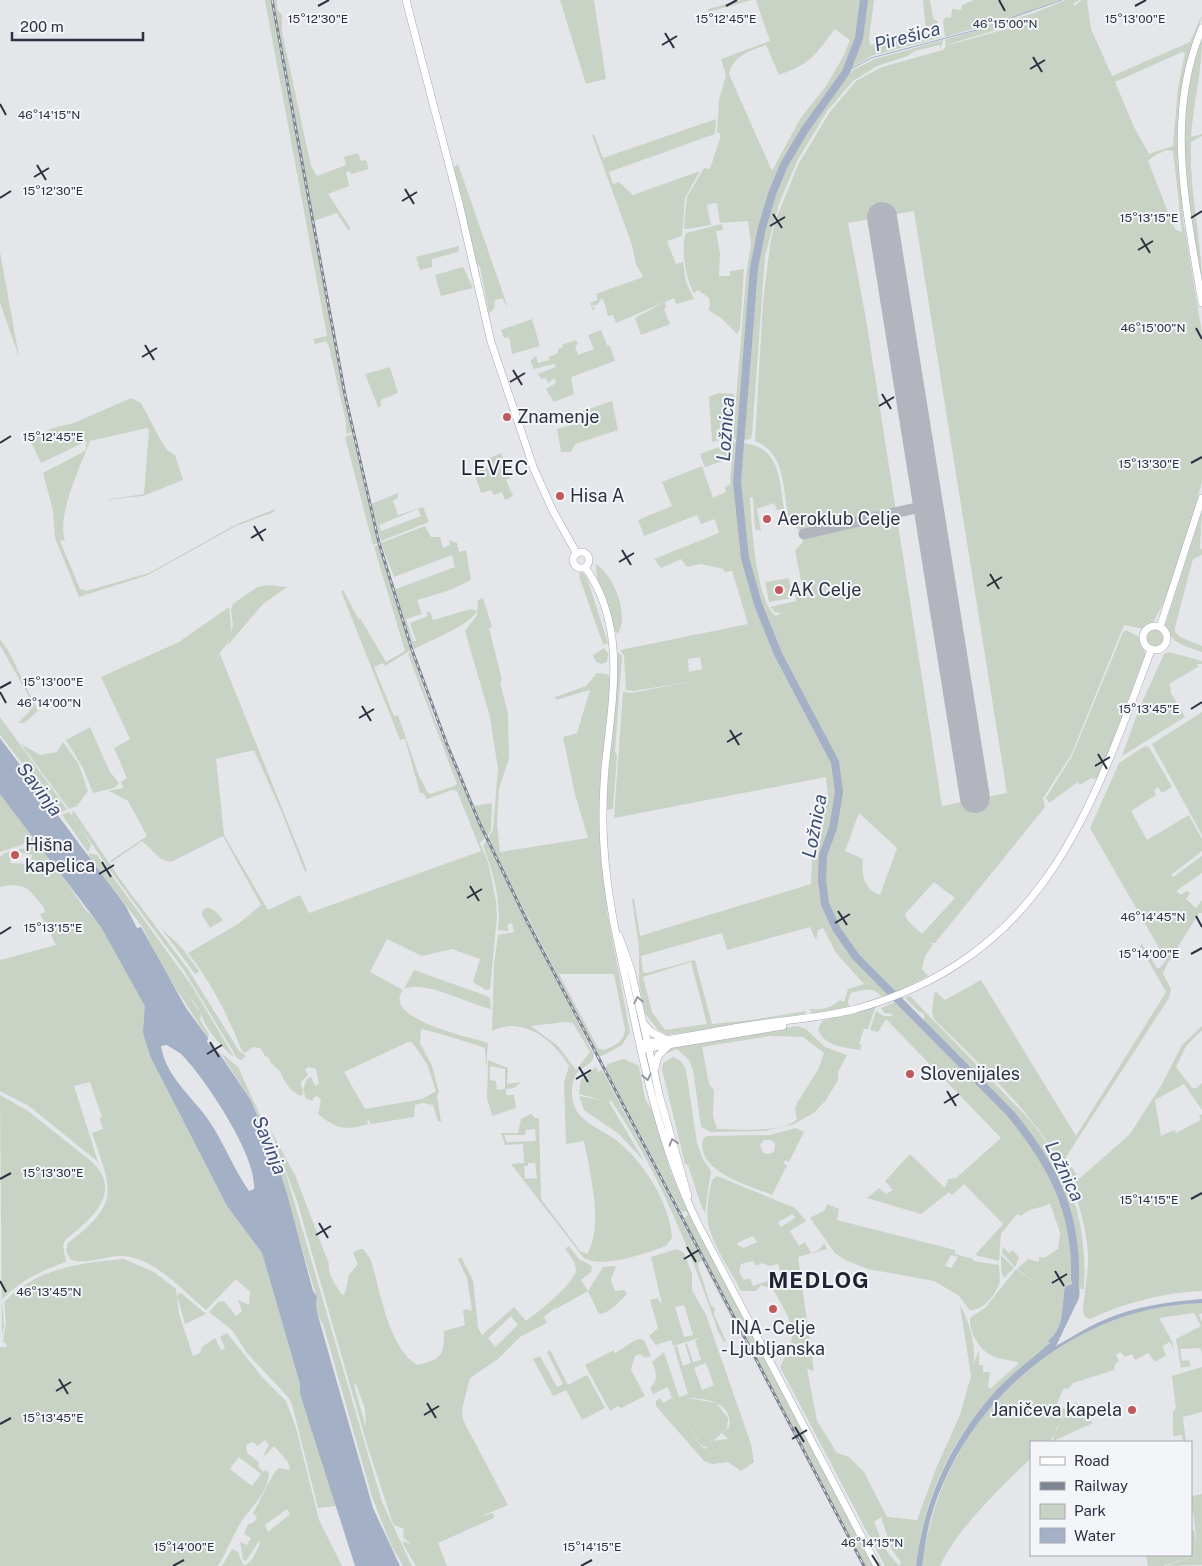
<svg xmlns="http://www.w3.org/2000/svg" width="1202" height="1566" font-family="'Public Sans',sans-serif">
<style>
.green{fill:#c8d3c6;fill-rule:evenodd}
.water{fill:#a3b0c6;fill-rule:evenodd}
.lines{fill:none;stroke-linecap:round;stroke-linejoin:round}
.stream{stroke:#a3b0c6;stroke-width:1}
.river{stroke:#a3b0c6;stroke-width:8}
.taxiway{stroke:#b2b5be;stroke-width:11}
.runway{stroke:#b2b5be;stroke-width:30}
.major-casing{stroke:#a5a9b5;stroke-width:8}
.major{stroke:#fff;stroke-width:7}
.rail-casing{stroke:#7f8492;stroke-width:3}
.rail{stroke:#f4f5f8;stroke-width:1;stroke-dasharray:4;stroke-linecap:butt}
.oneway{stroke:#9698a0}
.ticks{fill:none;stroke:#2d3241;stroke-width:2}
.poi-dot{fill:#c0595b;stroke:#f4f5f8;stroke-width:2}
.labels{text-anchor:middle;stroke-width:4;stroke-linejoin:round;paint-order:stroke}
.poi-label{font-size:18px;fill:#2d3241;stroke:#f4f5f8;text-anchor:start}
.water-label{font-size:19px;font-style:italic;fill:#3c4d70;stroke:#f4f5f8}
.quarter-label{font-size:20px;letter-spacing:1px;fill:#1f2332;stroke:#f4f5f8}
.district-label{font-size:22px;font-weight:bold;letter-spacing:1px;fill:#1f2332;stroke:#f4f5f8}
.ticks-label{font-size:12px;text-anchor:middle;fill:#2d3241;stroke:#f4f5f8;stroke-width:4;stroke-linejoin:round;paint-order:stroke}
</style>
<rect width="100%" height="100%" fill="#e4e6ea"/>
<path class="green" d="M265 0H270L352 432 346 434V422L329 347 326 341 315 344 313 339 327 336Z
M273 0H277V9L282 15V32L311 166 317 176 346 165 344 157 358 153 361 161 366 160 369 169 351 174 350 171 346 172 349 186 328 194 351 229 348 230 337 213 314 221Z
M560 0H594L606 79 586 84Z
M741 0H752L708 12V9Z
M756 0H862V6L858 40 850 62 793 146 777 177 760 228 752 271 738 440 733 439 746 276 751 244 748 221 720 223 717 204 714 203 707 205 711 225 687 229H684V225L687 197 704 168 710 169 720 138V133H717L719 100 726 75 721 59 770 41ZM835 29 850 40 843 57 826 86 800 119 772 171 729 74C734 55 750 51 766 45L779 75C812 63 814 56 835 29Z
M865 0H874L869 39 870 45 926 33 923 0H930L933 18 938 22 935 29 941 32 942 37 871 56 850 69 862 34Z
M974 0H1059L1018 16 945 37 943 20 946 17 951 18 952 9 961 10 962 5Z
M1066 0H1079L1073 4 1074 6 1082 0H1087L1091 29 1112 76 1190 42 1202 15 1180 97 1177 142 1183 219 1202 333V482L1182 555 1166 598 1154 621 1143 629 1124 625 1071 755 1043 798 1045 807 935 943H931L921 936 933 945 925 956 922 969 928 976 894 993C857 955 813 915 826 856 835 817 849 796 835 755 798 688 758 622 745 546 739 511 740 477 742 443 780 446 779 478 784 509L777 510 774 503 757 509 761 531 755 529 753 498 750 497C751 521 756 603 776 616L781 613 775 612 770 607 796 601 795 592 803 591 795 550 802 543 804 536 862 524 861 519 803 533 790 523C782 494 788 454 755 441L763 301 770 245 776 219 798 165 829 113 856 81 882 67 943 50 946 46 945 40 1031 14ZM1010 26V28L948 45 949 44ZM1182 52 1185 53 1178 88 1173 146 1149 154 1134 127 1115 82ZM1167 150 1173 151 1182 232 1176 230 1173 225 1148 161 1155 155ZM914 211 1007 793 942 806 866 319 848 223ZM859 813 897 848 880 895C864 890 861 873 863 859L845 851ZM934 882 955 898 922 934 908 921 905 914Z
M1202 38C1202 72 1193 104 1191 137L1202 134V136L1191 142C1189 191 1202 238 1202 288 1188 205 1170 119 1202 38Z
M943 40 941 48 939 45 915 51 908 56 877 66 853 81 828 110 798 159 779 204 765 256 752 434 751 439 743 440 758 253 775 189 786 165 814 119 853 70 875 59Z
M716 119 715 134 609 172 613 184 619 182 633 195 700 171 685 198 682 236 667 241 676 264 683 262 686 282 694 299 676 304 674 298 616 323 613 315 608 316C606 310 606 305 602 298L597 305H592L594 309 597 307 593 311 590 303 598 300 596 294 643 277 636 264 632 245 592 135 594 134 603 158Z
M458 164 508 308 502 298 494 301 495 307 489 314 480 267 475 262 453 168Z
M722 224 723 230 716 231 720 254 719 276H730V271L744 269 740 329 737 334 721 318 708 310 710 306 709 298 698 290 694 293C686 280 680 247 686 233Z
M459 246 458 252 432 259V267L420 270 416 257Z
M0 252 19 357 0 303Z
M463 267 473 288 441 296 435 275Z
M665 302 666 307 664 309 670 324 641 335 635 318Z
M532 319 540 346 512 354 509 337 504 338 501 330Z
M601 330 607 345 610 346 615 361 571 377 574 394 554 402 546 389 556 383 555 378 548 383 546 378 541 379 538 374 556 367 554 364 534 369 530 361 536 356 538 363 549 360V357L558 353V349L563 347 562 345 576 340 578 344 575 346 578 355 594 349 588 335Z
M390 367 398 393 381 400V406L378 407 365 374Z
M719 393 734 394 730 434 728 438 712 442 709 397Z
M131 398 141 403 160 439 167 450 175 455 183 480 143 496 105 500 144 494 149 430 147 428 90 441C81 465 56 517 65 540L60 541 80 589 86 591 149 573 235 525 275 509 274 512 236 526 148 575 79 597 55 538 53 510 43 473 85 451 87 441 41 463 30 440 53 428 74 423Z
M612 401 618 430 575 444 571 452H561L557 429 583 422 580 412Z
M352 434 378 543 373 545 345 437Z
M733 442H738C733 525 746 596 783 669 800 702 827 734 835 770 841 798 831 821 824 847 806 911 849 953 889 995L882 997C873 986 864 990 851 993L848 1001 849 1007 813 1014 809 1009C822 1010 830 1009 840 1000L844 1002 848 989 864 984 836 953 823 928 818 930 816 940 810 927 727 950 722 933 641 956 643 972 646 973 695 960 712 1024 752 1020 806 1011 805 1016 667 1035 658 1030 645 1013 639 983V947L632 899H634L640 936 811 884 812 857 828 796 826 777 614 818 623 692 631 693 694 681 634 691 626 690 624 656 620 650 748 624 732 571 725 572 723 569 701 564 687 567 681 559 661 568 654 559 719 533 715 519 701 524 697 515 644 536 638 520 672 506 662 482 702 466 713 498 726 492 725 487 730 484ZM700 657 702 669 689 672 688 659ZM691 962 707 1024 665 1030 652 1012 643 977Z
M724 445 729 459 705 467 700 454Z
M501 453 510 478 506 480 513 496 505 500 502 492 494 495 491 490 481 493 474 473 490 466 487 459Z
M398 493V498L393 501 398 515 423 507 429 522 381 541 371 504ZM418 509 421 516 381 531 379 525Z
M1202 511 1200 548 1202 549V555L1193 559 1175 627V632L1180 637 1202 646V652C1186 646 1171 644 1165 626Z
M425 526 431 537H440L443 548 450 545 449 540 457 543 459 552 466 550 471 580 450 590 417 600 422 614 406 619 413 641H416L410 623 428 616 426 612H430L433 620 471 609 477 611C470 625 429 641 414 649L391 579 396 589 455 567 452 555 394 577 381 543Z
M378 545 411 650 385 666 383 663 374 667 394 716 398 715 419 776 428 793 431 794 454 786 457 784 408 654 411 652 434 718 485 838 481 842 479 841 488 862 496 901 497 917 490 989 486 990 473 982 480 959 452 949 422 956 387 939 370 972 403 990C381 1019 470 1037 488 1043L486 1070 485 1048C464 1041 443 1034 421 1029L420 1043 432 1066 439 1092 437 1096 441 1122 438 1121 433 1105 423 1103 415 1105 414 1117 371 1124 367 1118 368 1124C344 1131 337 1129 318 1114L321 1100 317 1096 313 1098V1101L306 1099 303 1089 307 1079 311 1077 315 1086 319 1084 316 1069 308 1067 305 1070 308 1075 301 1082 303 1094 300 1096C289 1089 285 1084 281 1073 278 1067 271 1066 269 1058L265 1056 260 1048 253 1047 245 1053 242 1051C228 1016 211 982 188 953L238 924 261 905 223 836 171 862 161 859 142 841 112 862 110 861 147 836 128 801 109 791 123 788 121 782 127 778 114 748 130 739 101 677 179 642 229 607C230 621 234 632 226 645 222 650 219 653 217 659L220 654 307 870 305 872 282 813 254 750 216 759 224 835 268 910 300 895 309 913 481 851 457 791 452 790 427 799 423 793H420L405 739 400 740 341 591 343 590 359 620 360 618 386 662 405 651 374 547ZM408 1042H412L427 1064 436 1091 422 1099 365 1109 344 1072Z
M596 564C613 575 630 614 618 634L615 631C610 610 595 582 596 564Z
M581 570 587 578 608 643 606 644H603L580 579 579 573Z
M789 578 792 598 769 602 765 582Z
M269 585 287 587 263 604 227 646 233 625 231 610 233 604 257 587Z
M483 598 492 627 489 628 502 680 500 682 508 714 509 759 499 788 497 824 500 852 588 838 575 794 563 737 577 733 590 690 556 700 555 697 586 686 597 673 607 674 610 678 603 870 607 911 630 1032 622 1045 602 1056H599L589 1037 488 839 493 829 498 769 490 717 465 631 477 615 478 600ZM559 974H614L625 1029C624 1042 614 1046 604 1050L598 1048Z
M1126 630 1141 638 1145 654 1101 774 1097 780 1091 778 1080 785 1078 782 1049 803 1046 798 1072 756 1123 632Z
M1147 638a8 8 0 1 1 16 0a8 8 0 1 1-16 0Z
M0 639 9 652 38 711 24 723H18L30 711 31 700 0 645Z
M604 648 608 654 607 662 601 664 596 662 593 655Z
M618 652 622 656 615 751 617 756 613 809 606 810Z
M1169 652 1202 661V664H1197L1198 667 1169 684 1171 689 1170 691 1185 717 1122 756 1139 709 1164 654Z
M1202 712V835L1152 744Z
M0 717 67 809 61 813 0 735Z
M90 727 110 772 119 783 114 788 93 793 83 768 66 740Z
M63 742 78 763 88 791 77 806 69 809 21 744 40 755 57 752Z
M1145 746 1149 747 1172 787 1162 793 1158 787 1154 790 1156 795 1131 811 1147 840 1189 815 1202 839V851L1171 875 1173 877 1202 856V873L1176 891 1181 895 1187 891 1190 893 1186 899 1196 908 1202 900V913H1199L1166 966 1163 974 1171 989 1169 998 1066 1157 1079 1179 1130 1134 1161 1086 1182 1045 1202 1026V1030L1186 1046 1176 1067 1192 1088H1197L1202 1083V1110L1184 1084 1155 1100 1161 1136 1174 1130 1176 1133 1201 1120 1199 1116 1202 1114V1291C1162 1293 1126 1302 1090 1319L1085 1317 1083 1311C1084 1291 1089 1273 1088 1253 1080 1150 1002 1088 934 1019L932 1012 934 993 936 992 945 1000 981 980 1076 1136 1166 992 1140 946 1142 944 1157 968H1160L1166 960 1090 828 1119 763Z
M0 788 33 834 22 845 0 852Z
M492 803 491 830 487 837 474 806Z
M73 810 125 886 188 969 239 1051 246 1056 241 1060 237 1058 185 972 107 866 72 815Z
M69 812 76 820 91 845 88 852 62 815Z
M34 835 85 909 101 925 148 1010 151 1058 227 1206 262 1253 300 1384V1394L337 1506 318 1508 293 1408 289 1398 247 1353 232 1330 209 1312 218 1302 224 1301 236 1316 242 1311 238 1300 249 1305 250 1292 236 1279 206 1310C183 1291 155 1258 123 1256 107 1255 84 1266 70 1259L66 1250 68 1243C121 1202 112 1191 92 1133L103 1129 99 1118 102 1117 90 1082 74 1086 98 1162 29 1106 0 1091V960L56 945 40 914 45 912C44 906 40 903 36 898 27 885 16 883 0 887V857L5 853 13 851 10 863 31 864 32 855 17 852 19 849 27 848V842Z
M486 841 594 1055C593 1057 593 1059 592 1061 587 1067 579 1068 575 1076 570 1087 571 1103 578 1113 587 1125 604 1131 616 1140 643 1161 670 1203 672 1238L666 1246C646 1253 600 1270 583 1257L511 1164 524 1163 523 1144 505 1145 501 1133H518L521 1119 531 1114 535 1118H539L541 1199 580 1251 587 1254C604 1226 590 1172 584 1141L566 1144 564 1083 569 1066C553 1040 523 1015 492 1031L494 964 498 935 514 932 512 923 507 925 509 931 498 930C501 900 494 874 483 846ZM565 1022 573 1023 590 1052 576 1070 558 1046 531 1026ZM535 1129 536 1141 507 1142 504 1135H525L526 1130ZM528 1163H535L537 1178 525 1179 524 1166H528Z
M89 853 97 855 192 986 234 1057C224 1049 211 1036 205 1023 199 1011 200 1007 189 997L201 1013 200 1020 209 1034 208 1038 162 967 143 928 89 857Z
M208 907 215 911 223 920 210 928 202 915 203 910Z
M161 928 182 948 199 971 195 974Z
M414 970 487 996 490 999 491 1009C468 1004 426 980 404 989Z
M910 996 1028 1118C1070 1168 1088 1224 1084 1289H1081L1077 1284C1084 1167 998 1099 924 1023V1014L918 1011 905 998Z
M897 1001 1015 1122C1046 1162 1069 1204 1072 1255 1072 1264 1074 1274 1072 1282 1070 1288 1064 1293 1063 1299 1063 1304 1065 1309 1064 1314 1063 1323 1056 1334 1051 1341 1039 1360 1011 1375 995 1392 951 1438 922 1504 916 1566H885L780 1367 788 1350 793 1351 794 1347 791 1342C796 1323 781 1305 773 1289L761 1285 756 1291H741C730 1270 713 1246 708 1223 706 1209 709 1193 712 1180L717 1176 795 1208 806 1221 790 1231 799 1246 805 1242 811 1253 819 1250 824 1243 827 1249 798 1257 814 1371 807 1369 817 1421 837 1453 849 1457 864 1472 887 1517 917 1520 937 1466 960 1415 971 1376 960 1305C969 1320 977 1348 973 1365L979 1350V1365H983V1372H990L988 1385 990 1389 1019 1363C1012 1360 1003 1360 995 1357 981 1353 969 1333 970 1318L986 1307 1016 1269 1047 1291 1017 1269 1028 1259 1039 1262V1257L1044 1258 1058 1249 1060 1233 1050 1203C1039 1210 1032 1206 1021 1216L1017 1214 1001 1234 999 1261 975 1255 1003 1224 964 1184 952 1195 949 1192 921 1214 867 1198 879 1188 886 1194 893 1190 885 1181 910 1154 945 1188 948 1179 956 1178 1001 1138 886 1019 878 1032 870 1030 876 1011 884 1016H891L893 1014 884 1013 881 1008ZM793 1214 795 1218 781 1227 778 1222ZM753 1236 757 1242 744 1248 738 1245 737 1243ZM753 1261 756 1266 762 1263 770 1266 778 1264 782 1276 753 1286 750 1278 744 1280 739 1272 741 1264ZM881 1517 892 1550 901 1562 899 1566 885 1549 874 1522Z
M876 1006 868 1029H864L859 1044 862 1045 860 1050C843 1047 826 1047 818 1030L822 1021Z
M798 1026 806 1029 825 1047 847 1055 838 1072V1080L826 1100 815 1112 794 1124 765 1131 711 1132 701 1127 693 1070 689 1060 677 1049 663 1055 668 1049 681 1045ZM770 1036 803 1037 824 1053 819 1068 797 1103 795 1109 797 1119C783 1134 736 1129 717 1129L713 1116 714 1090 709 1084 702 1047Z
M220 1052 238 1067 284 1167 382 1502 412 1566H403L391 1545 372 1497 323 1324C318 1317 314 1307 317 1299L272 1148 250 1099Z
M673 1057 681 1061 686 1070 697 1143 703 1159 711 1171 705 1212 702 1208 688 1165 685 1164 662 1069 663 1063Z
M624 1059 639 1066 645 1099 652 1110 671 1173 686 1206 873 1566H866L692 1234 684 1218 688 1215 686 1211 682 1213 606 1069 607 1064Z
M488 1060 508 1068 507 1084 521 1082 514 1088 506 1089V1095H514L516 1108 492 1116 487 1098ZM490 1066 505 1069V1089L497 1090 496 1081 490 1080Z
M596 1067 598 1072 602 1070 741 1334 736 1336 737 1329 702 1261 699 1262 698 1266 711 1306 715 1308 714 1315 726 1341 724 1342 718 1331C689 1247 660 1175 611 1100L609 1102 644 1161 619 1134 584 1110 579 1096 601 1100 579 1094 581 1080Z
M0 1095 28 1111 91 1161C125 1192 90 1220 65 1240L63 1246 66 1262C41 1271 19 1281 2 1300L4 1326 2 1336Z
M796 1128 804 1132 789 1162 785 1160 784 1164 787 1165 772 1195C751 1186 695 1172 703 1139L707 1136 770 1135ZM764 1140H771L775 1143 774 1152 768 1154 763 1153 760 1145Z
M270 1129 295 1175 329 1264C327 1273 336 1286 342 1295L345 1293 349 1275 358 1264 353 1253 359 1249H363L370 1258C381 1290 387 1346 417 1365 442 1359 444 1356 444 1331L465 1325 463 1311 466 1309 472 1311 467 1278 458 1259 461 1257 473 1280 478 1328 482 1335 514 1307 526 1321C537 1313 575 1283 576 1270 576 1263 569 1254 565 1249L569 1246 579 1259 592 1266 591 1272 581 1280 588 1291 603 1267 616 1266 611 1280 615 1291 624 1290 627 1294C620 1301 609 1314 599 1314L588 1291 556 1309 555 1308 544 1317 547 1323 520 1337 498 1359 470 1378 462 1409 463 1420 508 1505 477 1518 493 1513 494 1518 438 1543 447 1566H416L403 1544 404 1541 411 1545 403 1537 404 1529 394 1525 392 1521 369 1451 297 1201ZM511 1316 518 1325 495 1347 488 1338ZM356 1384 365 1409 366 1428 354 1385Z
M827 1204 839 1209 837 1220 955 1250V1254L973 1259V1261L999 1265C999 1270 1000 1276 1000 1281 997 1294 983 1311 970 1310L958 1295 934 1281 868 1269 845 1260 835 1253 810 1218 825 1210ZM951 1255 958 1257 951 1268 945 1266Z
M1003 1247 1009 1253 1013 1250 1019 1258 1015 1267 1002 1253Z
M677 1249 684 1253 692 1274V1290L706 1315 751 1444 754 1462 741 1471 728 1462 712 1464 704 1461 656 1406V1401L660 1398 663 1403 672 1398 668 1387 653 1394 650 1388C659 1381 656 1371 652 1362L664 1352 679 1397 688 1394 674 1347 677 1346 683 1366 691 1363 685 1344 687 1343 693 1362 701 1360 695 1341 699 1338 673 1346 671 1340 656 1345 649 1336 658 1328 650 1300 657 1298 662 1304 651 1257ZM684 1305 693 1335 684 1337 675 1307ZM706 1363 714 1385 702 1390 694 1368ZM688 1398C706 1398 734 1403 729 1427L722 1433 728 1439 713 1441 705 1449 700 1445 681 1411 700 1444 704 1447 708 1446 727 1428 728 1418 716 1403Z
M1001 1255 1014 1268 1004 1278 1001 1270Z
M124 1259 154 1272 176 1289 179 1314 193 1356 200 1353 202 1347 215 1338 221 1350 225 1348 220 1337 227 1333 262 1377 286 1401 296 1428 319 1520 342 1566H222L232 1549 238 1552 243 1565H246L253 1558 260 1544 259 1541 246 1561 243 1560 240 1542 247 1545 251 1538 244 1534 248 1524 253 1523 257 1518 253 1513C259 1504 273 1471 279 1468L290 1470 288 1462 274 1446 265 1456 264 1454 269 1445 265 1440 258 1446 253 1442 246 1445 247 1453 259 1462 258 1466 263 1472 266 1470 269 1473C268 1495 248 1509 238 1527 231 1540 226 1553 218 1566H0V1347H6L7 1344 3 1342 6 1322 4 1302C37 1268 79 1263 124 1259ZM239 1457 261 1474 252 1486 230 1469ZM287 1509 290 1514 268 1532 265 1525Z
M179 1293H181L206 1314 185 1324 177 1296Z
M1202 1302V1313L1199 1315 1202 1322V1353L1200 1348 1180 1349 1182 1361 1189 1360 1191 1366 1181 1368 1176 1339 1201 1326 1194 1313 1159 1318 1172 1341 1174 1350 1170 1342 1162 1346 1166 1355 1155 1362 1148 1353 1135 1360 1132 1354 1125 1357 1120 1352 1116 1355 1119 1361 1115 1364 1114 1370 1073 1383 1068 1389 1064 1388 1057 1403 1067 1411 1050 1442H1031V1458C1002 1486 956 1530 940 1566H922C937 1442 1026 1338 1149 1309 1166 1305 1185 1304 1202 1302Z
M639 1339 644 1340 651 1356 645 1358 640 1354 635 1356 631 1370 645 1396 621 1408 618 1406 610 1411 585 1365 614 1350V1353C622 1350 630 1342 639 1339Z
M550 1350 568 1385 587 1375 605 1408 582 1420 566 1390 553 1396 533 1359 540 1356 557 1387 563 1384 547 1352Z
M1202 1367V1412L1183 1417 1186 1442H1183L1182 1435 1173 1436V1411L1176 1409 1172 1376Z
M1076 1402 1093 1423 1053 1441 1056 1429Z
M1191 1483 1192 1496 1202 1494V1565L1166 1566 1198 1555 1163 1566H1148L1146 1555H1191V1531L1194 1530 1197 1545 1193 1511 1191 1510Z"/>
<path class="water" d="M0 738 125 905 137 928 141 927 186 1008 208 1038 207 1042 219 1053 250 1099 272 1148 287 1194 313 1291 317 1297 316 1306 318 1316 373 1508 400 1566H355L300 1394V1384L262 1253 227 1206 151 1058 143 1033 145 1006 101 927 0 794ZM167 1045C172 1049 179 1051 183 1056 206 1080 257 1156 254 1189L249 1191C235 1171 226 1148 213 1127 197 1100 166 1079 161 1046Z
M1077 1269C1077 1280 1081 1288 1079 1298L1056 1346C1072 1337 1087 1327 1104 1320 1135 1306 1168 1302 1202 1299V1303C1079 1306 971 1394 933 1510 927 1528 925 1547 922 1566H916C923 1503 951 1441 993 1394 1010 1375 1031 1360 1050 1343L1048 1341C1066 1327 1061 1306 1065 1287L1072 1284V1272Z"/>
<g class="lines">
<path class="stream" d="M846 72 871 58 980 29 1062 0"/>
<path class="river" d="M864 0 859 38 846 72 804 131 784 165 772 194 762 228 754 268 737 482 745 558 758 604 778 654 835 762 839 792 833 828 823 855 822 880 825 904 837 930 856 957 1010 1113C1052 1164 1077 1211 1075 1279"/>
<path class="taxiway" d="M804 534 929 505"/>
<path class="runway" d="M882 217 975 798"/>
<defs>
<path id="major" d="M406 0 459 203 491 342 534 469 553 511 577 554
M1202 28C1164 118 1187 211 1202 303
M573 560a8 8 0 1 1 16 0a8 8 0 1 1-16 0Z
M585 567C628 627 612 700 605 768 603 794 602 821 604 847 607 899 619 949 630 999 646 1076 663 1152 697 1222L877 1566
M1143 638a12 12 0 1 1 24 0a12 12 0 1 1-24 0Z
M1160 627 1202 498
M619 936 631 970 660 1098 688 1196
M644 1024 651 1032 665 1039
M640 1044C677 1039 714 1031 752 1025 787 1020 821 1018 856 1009 1044 956 1090 814 1151 650
M643 1049 783 1026
M655 1068 658 1056 668 1046"/>
</defs>
<use href="#major" class="major-casing"/>
<use href="#major" class="major"/>
<defs>
<path id="rail" d="M272 0 345 395 379 543 412 650 446 742 479 822 527 921 864 1566"/>
</defs>
<use href="#rail" class="rail-casing"/>
<use href="#rail" class="rail"/>
</g>
<defs><path id="oneway-chevron" d="M-2-3.5L2.5 0L-2 3.5" fill="none" stroke-width="1.6" stroke-linecap="round" stroke-linejoin="round" transform="scale(1.25)"/></defs>
<g class="oneway">
<use href="#oneway-chevron" transform="translate(638 1000) rotate(-102)"/>
<use href="#oneway-chevron" transform="translate(647 1077) rotate(77)"/>
<use href="#oneway-chevron" transform="translate(673 1142) rotate(-107)"/>
</g>
<path class="ticks" d="M999 0 1005 11M318 6 329 0M726 6 737 0M1135 6 1146 0M665 33 674 48M662 45 677 36M1033 57 1042 72M1030 69 1045 60M0 104 6 115M37 165 46 180M34 177 49 168M405 189 414 204M0 198 11 191M402 201 417 192M773 214 782 228M1191 218 1202 211M770 226 785 217M1141 238 1150 253M1138 250 1153 241M1196 328 1202 339M145 345 154 360M142 357 157 348M513 370 522 385M510 382 525 373M882 394 891 409M879 406 894 397M0 443 11 436M1191 463 1202 457M254 526 263 541M251 538 266 529M622 550 631 565M619 562 634 553M990 574 999 589M987 586 1002 577M0 688 11 682M0 692 6 703M362 706 371 721M1191 709 1202 702M359 718 374 709M730 730 739 745M727 742 742 733M1098 754 1107 769M1095 766 1110 757M102 862 111 877M99 874 114 865M470 886 479 901M467 898 482 889M838 911 847 925M1196 916 1202 927M835 923 850 914M0 934 11 927M1191 954 1202 948M210 1042 219 1057M207 1054 222 1045M579 1067 588 1082M576 1079 591 1070M947 1091 956 1106M944 1103 959 1094M0 1179 11 1173M1191 1199 1202 1193M319 1223 328 1238M316 1235 331 1226M687 1247 696 1262M684 1259 699 1250M1055 1271 1064 1286M0 1281 6 1292M1052 1283 1067 1274M59 1379 68 1394M56 1391 71 1382M427 1403 436 1418M424 1415 439 1406M0 1424 11 1418M795 1427 804 1442M792 1439 807 1430M872 1555 879 1566M173 1566 184 1560M581 1566 592 1560"/>
<g class="poi-dot">
<circle cx="507" cy="417" r="5"/>
<circle cx="560" cy="496" r="5"/>
<circle cx="767" cy="519" r="5"/>
<circle cx="779" cy="590" r="5"/>
<circle cx="15" cy="855" r="5"/>
<circle cx="910" cy="1074" r="5"/>
<circle cx="773" cy="1309" r="5"/>
<circle cx="1132" cy="1410" r="5"/>
</g>
<g class="labels">
<g class="poi-label">
<text x="517" y="423">Znamenje</text>
<text x="570" y="502">Hisa A</text>
<text x="777" y="525">Aeroklub Celje</text>
<text x="789" y="596">AK Celje</text>
<text x="25" y="851">Hišna<tspan x="25" dy="21">kapelica</tspan></text>
<text x="920" y="1080">Slovenijales</text>
<text x="773" y="1334" text-anchor="middle">INA - Celje<tspan x="773" dy="21">- Ljubljanska</tspan></text>
<text x="1122" y="1416" text-anchor="end">Janičeva kapela</text>
</g>
<g class="water-label">
<text transform="translate(907 36) rotate(-15)" y="7">Pirešica</text>
<text transform="translate(725 429) rotate(-86)" y="7">Ložnica</text>
<text transform="translate(40 789) rotate(53)" y="7">Savinja</text>
<text transform="translate(814 826) rotate(-79)" y="7">Ložnica</text>
<text transform="translate(270 1145) rotate(68)" y="7">Savinja</text>
<text transform="translate(1065 1171) rotate(64)" y="7">Ložnica</text>
</g>
<g class="quarter-label">
<text x="495" y="475">LEVEC</text>
</g>
<g class="district-label">
<text x="819" y="1288">MEDLOG</text>
</g>
</g>
<g class="ticks-label">
<text x="318" y="23">15°12'30"E</text>
<text x="726" y="23">15°12'45"E</text>
<text x="1135" y="23">15°13'00"E</text>
<text x="1005" y="28">46°15'00"N</text>
<text x="49" y="119">46°14'15"N</text>
<text x="53" y="195">15°12'30"E</text>
<text x="1149" y="222">15°13'15"E</text>
<text x="1153" y="332">46°15'00"N</text>
<text x="53" y="441">15°12'45"E</text>
<text x="1149" y="468">15°13'30"E</text>
<text x="53" y="686">15°13'00"E</text>
<text x="49" y="707">46°14'00"N</text>
<text x="1149" y="713">15°13'45"E</text>
<text x="1153" y="921">46°14'45"N</text>
<text x="53" y="932">15°13'15"E</text>
<text x="1149" y="958">15°14'00"E</text>
<text x="53" y="1177">15°13'30"E</text>
<text x="1149" y="1204">15°14'15"E</text>
<text x="49" y="1296">46°13'45"N</text>
<text x="53" y="1422">15°13'45"E</text>
<text x="872" y="1547">46°14'15"N</text>
<text x="184" y="1551">15°14'00"E</text>
<text x="592" y="1551">15°14'15"E</text>
</g>
<rect x="1030" y="1441" width="162" height="115" fill="#f4f5f8" stroke="#a4a7af"/>
<rect x="1040" y="1457" width="25" height="8" fill="#ffffff" stroke="#a4a7af"/>
<text x="1074" y="1466" font-size="15" fill="#2d3241">Road</text>
<rect x="1040" y="1482" width="25" height="8" fill="#7f8492" stroke="#a4a7af"/>
<text x="1074" y="1491" font-size="15" fill="#2d3241">Railway</text>
<rect x="1040" y="1504" width="25" height="15" fill="#c8d3c6" stroke="#a4a7af"/>
<text x="1074" y="1516" font-size="15" fill="#2d3241">Park</text>
<rect x="1040" y="1528" width="25" height="15" fill="#a3b0c6" stroke="#a4a7af"/>
<text x="1074" y="1541" font-size="15" fill="#2d3241">Water</text>
<path d="M12 32v8h131v-8" fill="none" stroke="#2d3241" stroke-width="2.5"/>
<text x="20" y="32" font-size="15" fill="#2d3241" stroke="#f4f5f8" stroke-width="4" paint-order="stroke">200 m</text>
</svg>
